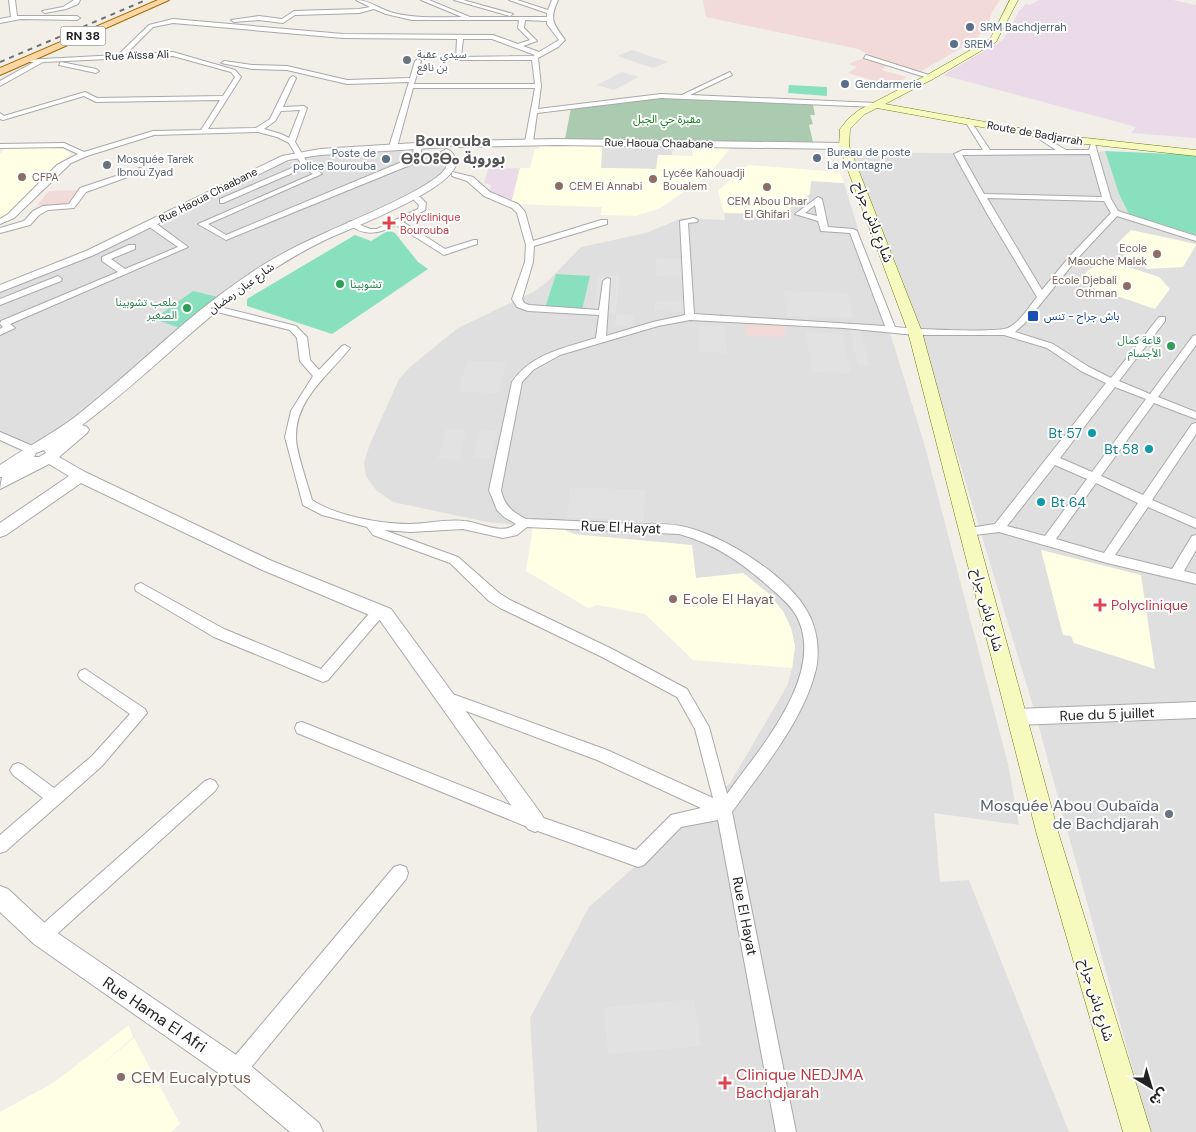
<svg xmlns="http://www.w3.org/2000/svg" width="1196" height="1132" font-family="'DM Sans','Noto Sans Arabic','Noto Sans Tifinagh',sans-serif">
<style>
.residential{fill:#e0dfdf}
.commercial{fill:#f2dad9}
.industrial{fill:#ebdbe8}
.education{fill:#ffffe5}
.cemetery{fill:#aacbaf}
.pitch{fill:#88e0be}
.parking{fill:#e2e2e2}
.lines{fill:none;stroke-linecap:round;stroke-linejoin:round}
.minor-casing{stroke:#a9a9a9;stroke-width:2}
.tertiary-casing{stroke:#a9a9a9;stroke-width:2}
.secondary-casing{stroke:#707d05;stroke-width:1}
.primary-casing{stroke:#a06b00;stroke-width:2}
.minor{fill:#fff;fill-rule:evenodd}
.tertiary{fill:#fff;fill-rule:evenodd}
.secondary{fill:#f7fabf;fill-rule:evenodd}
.primary{fill:#fcd6a4;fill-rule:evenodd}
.rail{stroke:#707070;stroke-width:2;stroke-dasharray:5 5;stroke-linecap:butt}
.service-dot{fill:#5c6f8a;stroke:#fff;stroke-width:2}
.worship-dot{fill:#6b7280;stroke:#fff;stroke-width:2}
.education-dot{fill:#8d6e63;stroke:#fff;stroke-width:2}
.health-dot{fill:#e0444e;stroke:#fff;stroke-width:2}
.leisure-dot{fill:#2e9e5b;stroke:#fff;stroke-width:2}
.transit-dot{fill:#1a4fb4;stroke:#fff;stroke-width:2}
.culture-dot{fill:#0f9aa8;stroke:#fff;stroke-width:2}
.labels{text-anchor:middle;stroke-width:4;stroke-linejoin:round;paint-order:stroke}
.far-service-label{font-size:11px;fill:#4e5e75;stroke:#fff;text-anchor:start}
.far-worship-label{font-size:11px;fill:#5b616d;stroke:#fff;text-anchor:start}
.far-street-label{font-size:11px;fill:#222;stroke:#fff}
.far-park-label{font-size:11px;fill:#0c8416;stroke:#fff}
.far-education-label{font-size:11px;fill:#785e54;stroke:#fff;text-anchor:start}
.far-health-label{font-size:11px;fill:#be3a42;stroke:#fff;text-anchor:start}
.far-leisure-label{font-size:11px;fill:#27864d;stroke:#fff;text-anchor:end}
.far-transit-label{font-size:11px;fill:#164399;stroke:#fff;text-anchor:start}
.shield{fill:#fff;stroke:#646464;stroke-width:1}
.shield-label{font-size:12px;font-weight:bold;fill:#222}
.street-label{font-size:14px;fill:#222;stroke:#fff}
.culture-label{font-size:14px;fill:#0d838f;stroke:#fff;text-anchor:end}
.education-label{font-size:14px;fill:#785e54;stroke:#fff;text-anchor:start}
.health-label{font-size:14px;fill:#be3a42;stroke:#fff;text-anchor:start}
.far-district-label{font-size:16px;font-weight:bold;fill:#555;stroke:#fff}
.near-worship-label{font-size:16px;fill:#5b616d;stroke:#fff;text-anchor:end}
.near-street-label{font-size:16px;fill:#222;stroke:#fff}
.near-health-label{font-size:16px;fill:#be3a42;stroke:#fff;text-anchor:start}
.near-education-label{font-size:16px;fill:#785e54;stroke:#fff;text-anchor:start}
</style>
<rect width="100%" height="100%" fill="#f2efe9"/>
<path class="residential" d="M602 146 673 147 672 155H658L657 169 601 168Z
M420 150 431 154 444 165V171L432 182 314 238 258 268 236 283 155 348 63 430 21 451 0 442V292L92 255 279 165 307 157 327 155Z
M1105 151 1119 194 1129 214 1196 235V1132H1150L1035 713 920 330 851 152 1084 155Z
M811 181 844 183 924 443 1008 764 1019 825 934 813 940 882 969 880 1069 1132H537L530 1018 589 907 730 783 787 686 792 668 795 646 791 628 783 611 565 530 487 522 393 502 376 490 366 476 364 462 370 444 399 379 411 366 458 328 533 292 547 282 581 247 646 233 682 218 725 220 724 213 782 214Z"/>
<path class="commercial" d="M703 0H1000L992 12 988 24 978 37 969 40 968 44 920 72 879 60 858 49 706 17Z
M863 58 888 65 881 70 907 77 892 86 848 73 857 67 848 64Z
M80 190 69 205H37L49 191Z
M744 325 785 326V337L746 336Z"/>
<path class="industrial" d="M1039 0H1173L1196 5V138L1131 133 1136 127 943 75 1003 40 1019 11 1026 4 1030 5Z
M520 168 511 204 488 193 491 185 484 183 488 169Z"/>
<path class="education" d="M540 145 602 146 601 168H605L656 169 658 155 693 156 692 147 730 148 709 175 660 208 636 216 601 215 602 207 511 204 520 168H530L535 149H539Z
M59 146 71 154 55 165 35 189 7 216 0 219V154L7 147Z
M748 165 840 172 844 183 811 181 810 194 782 214 724 213 718 191Z
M1131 230 1196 244V245L1183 267 1148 269 1131 262 1116 245Z
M1122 265 1159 277 1170 289 1155 309 1079 283 1088 270 1094 267Z
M533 527 565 530 573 534 692 545 696 578 743 573 768 593 783 611 791 628 795 646 792 668 693 660 645 614 597 605 588 608 526 571Z
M1041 550 1141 575 1155 669 1074 643 1071 636 1063 635Z
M129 1025 133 1037 101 1065 134 1038 180 1124 171 1132H0V1112L53 1083Z"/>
<path class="cemetery" d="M666 97 813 105 815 115H810L813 124 809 125 813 142 565 139 571 108Z"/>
<path class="pitch" d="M789 85 827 87V96L788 93Z
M1105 151 1196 155V235L1129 214 1119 194Z
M389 230 395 233 418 262 428 269 332 334 247 306V299L355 235 371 241Z
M556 274 590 276 582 310 545 308Z
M193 291 218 297 180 328 154 319Z"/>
<path class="parking" d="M632 50 668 62 653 68 617 56Z
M622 72 639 77 614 90 597 85Z
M656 258 682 259V277L656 276Z
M598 275H619L616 314 634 315 633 326H615L616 314H594Z
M783 291 847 293 853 318 787 316Z
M655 301 684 302V312L655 311Z
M698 325 725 326 727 353 699 352Z
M850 328H860L869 366 858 365Z
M806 332 843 334 851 373 812 372Z
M467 361 506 362 499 393 459 392Z
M446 430H466L459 460 438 459Z
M480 430 497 431 491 459 473 458Z
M570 487 645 490 644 521 567 517Z
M694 999 701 1046 608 1054 604 1007Z"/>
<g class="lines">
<defs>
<path id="minor" d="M9 0H15L17 16H77L80 18 77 20 21 19 0 23V19L11 17Z
M74 0H80L78 4 66 9 45 13 42 11 63 7Z
M356 0C369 0 378 8 390 12 413 19 438 17 462 17L421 0H429L470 17H547V13L509 0H517L548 10 552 0H558C549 20 553 23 565 40L558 47 538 58 541 86 538 109 661 94 682 95 730 72 732 75 690 95 876 103 879 105 876 107 661 98 537 113 533 142 529 144 525 142 535 88H413L397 147 393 149 389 147 409 82 347 84 287 70 252 69 221 63 224 61 252 65 287 66 347 80 410 78 415 61 418 59 421 61 414 84H535L532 60H456L457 39 343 38 173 23 153 27 125 55 173 52 235 70 241 77 208 129 256 128 270 119 290 78 293 76 296 78 283 107 304 106 307 108 295 142 308 164 322 174 208 224 226 235 409 159 413 156 414 146 418 144 422 146 420 157 415 163 226 240 198 224 313 174 304 168 223 203H220V199L301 164 289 143 277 137 258 132 154 135 87 156 71 163 14 218 0 224V219L8 214 57 165 78 154 63 147 0 148V144L64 143 84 152 153 131 201 130 220 100 96 102 84 96 3 120 0 119V113L4 116 85 92 97 98 223 96 235 77 231 72 173 56 43 62 0 86V81L34 62H24V60L118 55 149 25 173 19 343 34 493 35 518 44 530 40 518 28 519 20H412L386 14 374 9 359 13 295 15 283 23 259 20 234 22 231 20 259 16 282 19 294 11 359 9 370 7ZM525 20 547 21V24L559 40 539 52 523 46 537 41 524 28ZM463 39H492L535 55 533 56 461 57ZM300 110 289 138 281 134 264 129 275 121 281 111Z
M454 0H463L513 14 510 16Z
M866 55 932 76 933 77 928 78 864 58Z
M61 62 96 69 99 71 96 73 59 65Z
M968 119 970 120 990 150H1056L1033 135V133L1035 132 1066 150H1089L1091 144H1095L1111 199 1118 211 1196 236V241L1117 216 1076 260 1026 322 1015 332 1053 344 1089 367 1111 378 1159 317H1165V321L1119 381 1150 394 1193 336 1196 335V345L1158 397 1196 412V419L1154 403 1101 476 1143 495 1192 424 1196 423V434L1152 500 1196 519V528L1148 507 1115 555 1172 569 1192 536 1196 535V550L1184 571 1196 574V584L1107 563 999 532 967 536 963 535 961 532 963 529 995 524 1106 383 1081 371 1047 348 1004 335H915L844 328 690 320 658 326 560 355 533 370 522 382 501 490C504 505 512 512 526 519 561 520 596 522 632 524 647 524 665 523 681 526 721 534 786 574 807 611 817 628 820 650 816 669 804 720 762 770 732 812L796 1132H776L718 820 681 827 644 865 638 867 535 830 297 733 295 728 297 723 302 722 535 815 636 850 671 815 701 808 597 760 442 702 440 698 442 694 447 692 607 750 713 798 695 729 677 697 602 657 500 608 489 601 450 563 373 535 367 527 322 515 303 505 285 437 291 411 313 376 300 361 297 338 290 330 209 310 207 308 212 305 296 326 307 337 310 360 319 370 342 346 345 345 350 348C329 375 296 398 296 436 295 449 308 485 312 500 336 516 381 524 409 524 427 524 445 519 464 521 480 522 501 536 516 524L504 517 497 510 489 490 512 382C532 353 565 348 596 338L599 315 528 311 517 307 512 299 525 262 526 245 517 213 512 208 484 196 467 181 452 176V172L473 177 490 192 518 204 525 212 533 241 601 220H607V224L534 246 533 262 522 299 524 303 529 305 599 310 603 281 607 278 610 279 606 336 653 322 685 315 680 221 694 218 698 220 697 222 688 223 694 314 885 326 850 233 821 231 818 221 795 214 818 197 822 199 828 227 853 229 857 231 895 327C911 329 998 333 1008 328 1020 322 1029 307 1037 297L989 217 954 154 963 150H983L965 121ZM1090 154 1102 197 984 194 962 155ZM987 198 1104 201 1111 213 1070 256 1042 290ZM815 205 817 216 805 213ZM1115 387 1146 399 1092 472 1060 458ZM1055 465 1087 479 1045 536 1007 526ZM1096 483 1138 503 1104 553 1056 539ZM527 527 679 534C713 543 741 562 767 585 777 594 789 603 796 615 828 673 759 749 727 794L709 727 687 689 612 649 510 600 499 593 458 557 384 530 410 532 463 529 503 538 517 535Z
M140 168 147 170 86 192 74 208 48 210 39 215 30 225 0 233V228L24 221 33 211 43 206 69 204 80 188Z
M414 197H420L426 203 425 210 403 222 445 249 474 240H477V244L444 255 396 225C378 234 364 237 347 223L351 221 370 229H377L418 209 419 205 413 199Z
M148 222H154L188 247 10 324 15 328 0 335V329L3 327 0 324 1 321 118 272 102 261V257L129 245H135V249L111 259 125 269 178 247 148 226Z
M58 276 62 279 61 281 0 305V299Z
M0 432 35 447 36 450 31 454 0 440Z
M141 583 224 629 321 669 374 608 379 607 384 608 386 612 328 680 323 682 214 637 136 591 135 588 136 585Z
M85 669 145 709 147 713 102 766 6 851 0 853V835L43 798 13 775 10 770 13 765 18 763 23 765 54 788 92 756 130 714 80 679 78 675 80 671Z
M210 779 215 781 218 786 215 791 48 942 42 945 36 942 33 936 36 930 205 781Z
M400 865 406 867 408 873 406 879 243 1077 236 1080 229 1077 226 1070 229 1063 394 867Z"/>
<path id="tertiary" d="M556 139 844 143 849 146 844 149 556 145 456 147 452 145 448 147 320 155 288 160 94 255 0 292V285L86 251 282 156 320 149 448 141 452 143 456 141Z
M446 149C453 151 456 158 456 165 447 192 351 228 323 241 225 289 166 363 82 425L87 427 89 430 87 433 59 457 85 472 272 561 391 609 542 815 545 822 542 829 535 832 528 829 379 619 260 569 81 483 6 535 0 537V523L69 476 49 464 0 489 2 477H0V465C25 448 51 435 75 417 134 371 186 316 248 275 272 258 298 245 325 233 348 222 433 188 445 169 449 163 445 157 441 152ZM44 450 46 453 39 457H34L36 453Z
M1196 702V718L1017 725 1010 723 1008 717 1010 711 1017 709Z
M0 886 8 889 50 928 245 1061 319 1123 323 1132H290L227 1079 34 944 0 912Z"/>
<path id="secondary" d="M1010 0H1018L996 42 933 79 885 104 1058 135 1196 150V156L1058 141 877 108 865 114 850 129 849 146 922 332 1059 835 1151 1132H1123L1037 835 908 332 839 146 840 129 849 118 859 110 927 75 990 39Z"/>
<path id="primary" d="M158 0H169L0 75V68Z"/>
</defs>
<use href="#minor" class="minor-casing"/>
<use href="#tertiary" class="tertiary-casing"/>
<use href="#secondary" class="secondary-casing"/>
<use href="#primary" class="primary-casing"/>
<use href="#minor" class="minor"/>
<use href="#tertiary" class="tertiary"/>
<use href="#secondary" class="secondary"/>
<use href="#primary" class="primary"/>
<path class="rail" d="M0 62 146 0"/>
</g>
<g class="service-dot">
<circle cx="970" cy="27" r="5"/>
<circle cx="954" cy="44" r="5"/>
<circle cx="845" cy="84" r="5"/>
<circle cx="817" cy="158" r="5"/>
<circle cx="386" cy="159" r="5"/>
</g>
<g class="worship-dot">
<circle cx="407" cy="60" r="5"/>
<circle cx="107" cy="165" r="5"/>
<circle cx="1169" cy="814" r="5"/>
</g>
<g class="education-dot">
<circle cx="22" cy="177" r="5"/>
<circle cx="653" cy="179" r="5"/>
<circle cx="559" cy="186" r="5"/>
<circle cx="767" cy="187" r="5"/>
<circle cx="1157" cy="254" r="5"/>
<circle cx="1127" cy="286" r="5"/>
<circle cx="673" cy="599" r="5"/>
<circle cx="121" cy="1077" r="5"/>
</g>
<g class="health-dot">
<path d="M386.5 215.5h5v5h5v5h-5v5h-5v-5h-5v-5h5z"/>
<path d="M1097.5 597.5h5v5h5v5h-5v5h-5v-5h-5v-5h5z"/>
<path d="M722.5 1075.5h5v5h5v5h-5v5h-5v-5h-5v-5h5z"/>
</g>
<g class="leisure-dot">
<circle cx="340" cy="284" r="5"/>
<circle cx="187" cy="308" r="5"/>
<circle cx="1171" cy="346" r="5"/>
</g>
<rect class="transit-dot" x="1027" y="310" width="12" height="12" rx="2.5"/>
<g class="culture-dot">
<circle cx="1092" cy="433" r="5"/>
<circle cx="1149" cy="449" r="5"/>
<circle cx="1041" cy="502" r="5"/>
</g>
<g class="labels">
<g class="far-service-label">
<text x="980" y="31">SRM Bachdjerrah</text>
<text x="964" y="48">SREM</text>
<text x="855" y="88">Gendarmerie</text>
<text x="827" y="156">Bureau de poste<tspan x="827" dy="13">La Montagne</tspan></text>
<text x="376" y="157" text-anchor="end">Poste de<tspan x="376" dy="13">police Bourouba</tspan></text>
</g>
<g class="far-worship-label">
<text x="417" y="58">سيدي عقبة<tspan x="417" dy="13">بن نافع</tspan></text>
<text x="117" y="163">Mosquée Tarek<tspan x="117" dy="13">Ibnou Zyad</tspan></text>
</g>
<g class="far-street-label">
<text transform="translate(137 55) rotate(-2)" y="4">Rue Aïssa Ali</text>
<text transform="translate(1035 133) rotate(10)" y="4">Route de Badjarrah</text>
<text transform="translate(659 143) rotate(1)" y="4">Rue Haoua Chaabane</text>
<text transform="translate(208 195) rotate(-27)" y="4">Rue Haoua Chaabane</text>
<text transform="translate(241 288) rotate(-36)" y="4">شارع عبان رمضان</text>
</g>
<g class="far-park-label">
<text x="667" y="123">مقبرة حي الجبل</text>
</g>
<g class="far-education-label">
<text x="663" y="177">Lycée Kahouadji<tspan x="663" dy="13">Boualem</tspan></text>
<text x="32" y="181">CFPA</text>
<text x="569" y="190">CEM El Annabi</text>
<text x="767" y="205" text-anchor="middle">CEM Abou Dhar<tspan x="767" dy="13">El Ghifari</tspan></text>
<text x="1147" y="252" text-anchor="end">Ecole<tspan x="1147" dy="13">Maouche Malek</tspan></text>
<text x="1117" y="284" text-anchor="end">Ecole Djebali<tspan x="1117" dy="13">Othman</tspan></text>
</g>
<g class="far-health-label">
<text x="400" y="221">Polyclinique<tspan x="400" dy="13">Bourouba</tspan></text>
</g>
<g class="far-leisure-label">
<text x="350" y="288" text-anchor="start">تشوبينا</text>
<text x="177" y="306">ملعب تشوبينا<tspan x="177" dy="13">الصغير</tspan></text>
<text x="1161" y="344">قاعة كمال<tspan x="1161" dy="13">الأجسام</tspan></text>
</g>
<g class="far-transit-label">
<text x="1044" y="320">باش جراح - تنس</text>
</g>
<rect class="shield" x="60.5" y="26.5" width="45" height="19" rx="4"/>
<g class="shield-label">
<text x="83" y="40">RN 38</text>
</g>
<g class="street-label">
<text transform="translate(874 222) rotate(69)" y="5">شارع باش جراح</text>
<text transform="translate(621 527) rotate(2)" y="5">Rue El Hayat</text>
<text transform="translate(988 610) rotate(75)" y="5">شارع باش جراح</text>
<text transform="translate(1107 714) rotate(-2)" y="5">Rue du 5 juillet</text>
<text transform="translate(745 916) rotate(79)" y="5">Rue El Hayat</text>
<text transform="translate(1097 1000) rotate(73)" y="5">شارع باش جراح</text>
</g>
<g class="culture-label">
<text x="1082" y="438">Bt 57</text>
<text x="1139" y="454">Bt 58</text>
<text x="1051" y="507" text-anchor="start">Bt 64</text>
</g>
<g class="education-label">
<text x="683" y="604">Ecole El Hayat</text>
</g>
<g class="health-label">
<text x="1111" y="610">Polyclinique</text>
</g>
<g class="far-district-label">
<text x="453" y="146">Bourouba<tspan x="453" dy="18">ⴱⵓⵔⵓⴱⴰ بوروبة</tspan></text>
</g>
<g class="near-worship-label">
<text x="1159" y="811">Mosquée Abou Oubaïda<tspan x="1159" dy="18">de Bachdjarah</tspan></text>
</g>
<g class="near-street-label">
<text transform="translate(155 1014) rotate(34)" y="6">Rue Hama El Afri</text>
</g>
<g class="near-health-label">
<text x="736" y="1080">Clinique NEDJMA<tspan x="736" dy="18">Bachdjarah</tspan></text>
</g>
<g class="near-education-label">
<text x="131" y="1083">CEM Eucalyptus</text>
</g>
</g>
<g transform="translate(1151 1087) rotate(142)" stroke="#ffffff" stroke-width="4" paint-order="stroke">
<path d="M0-4L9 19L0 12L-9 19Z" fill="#222222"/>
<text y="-8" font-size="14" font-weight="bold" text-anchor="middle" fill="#222222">ش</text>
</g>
</svg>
